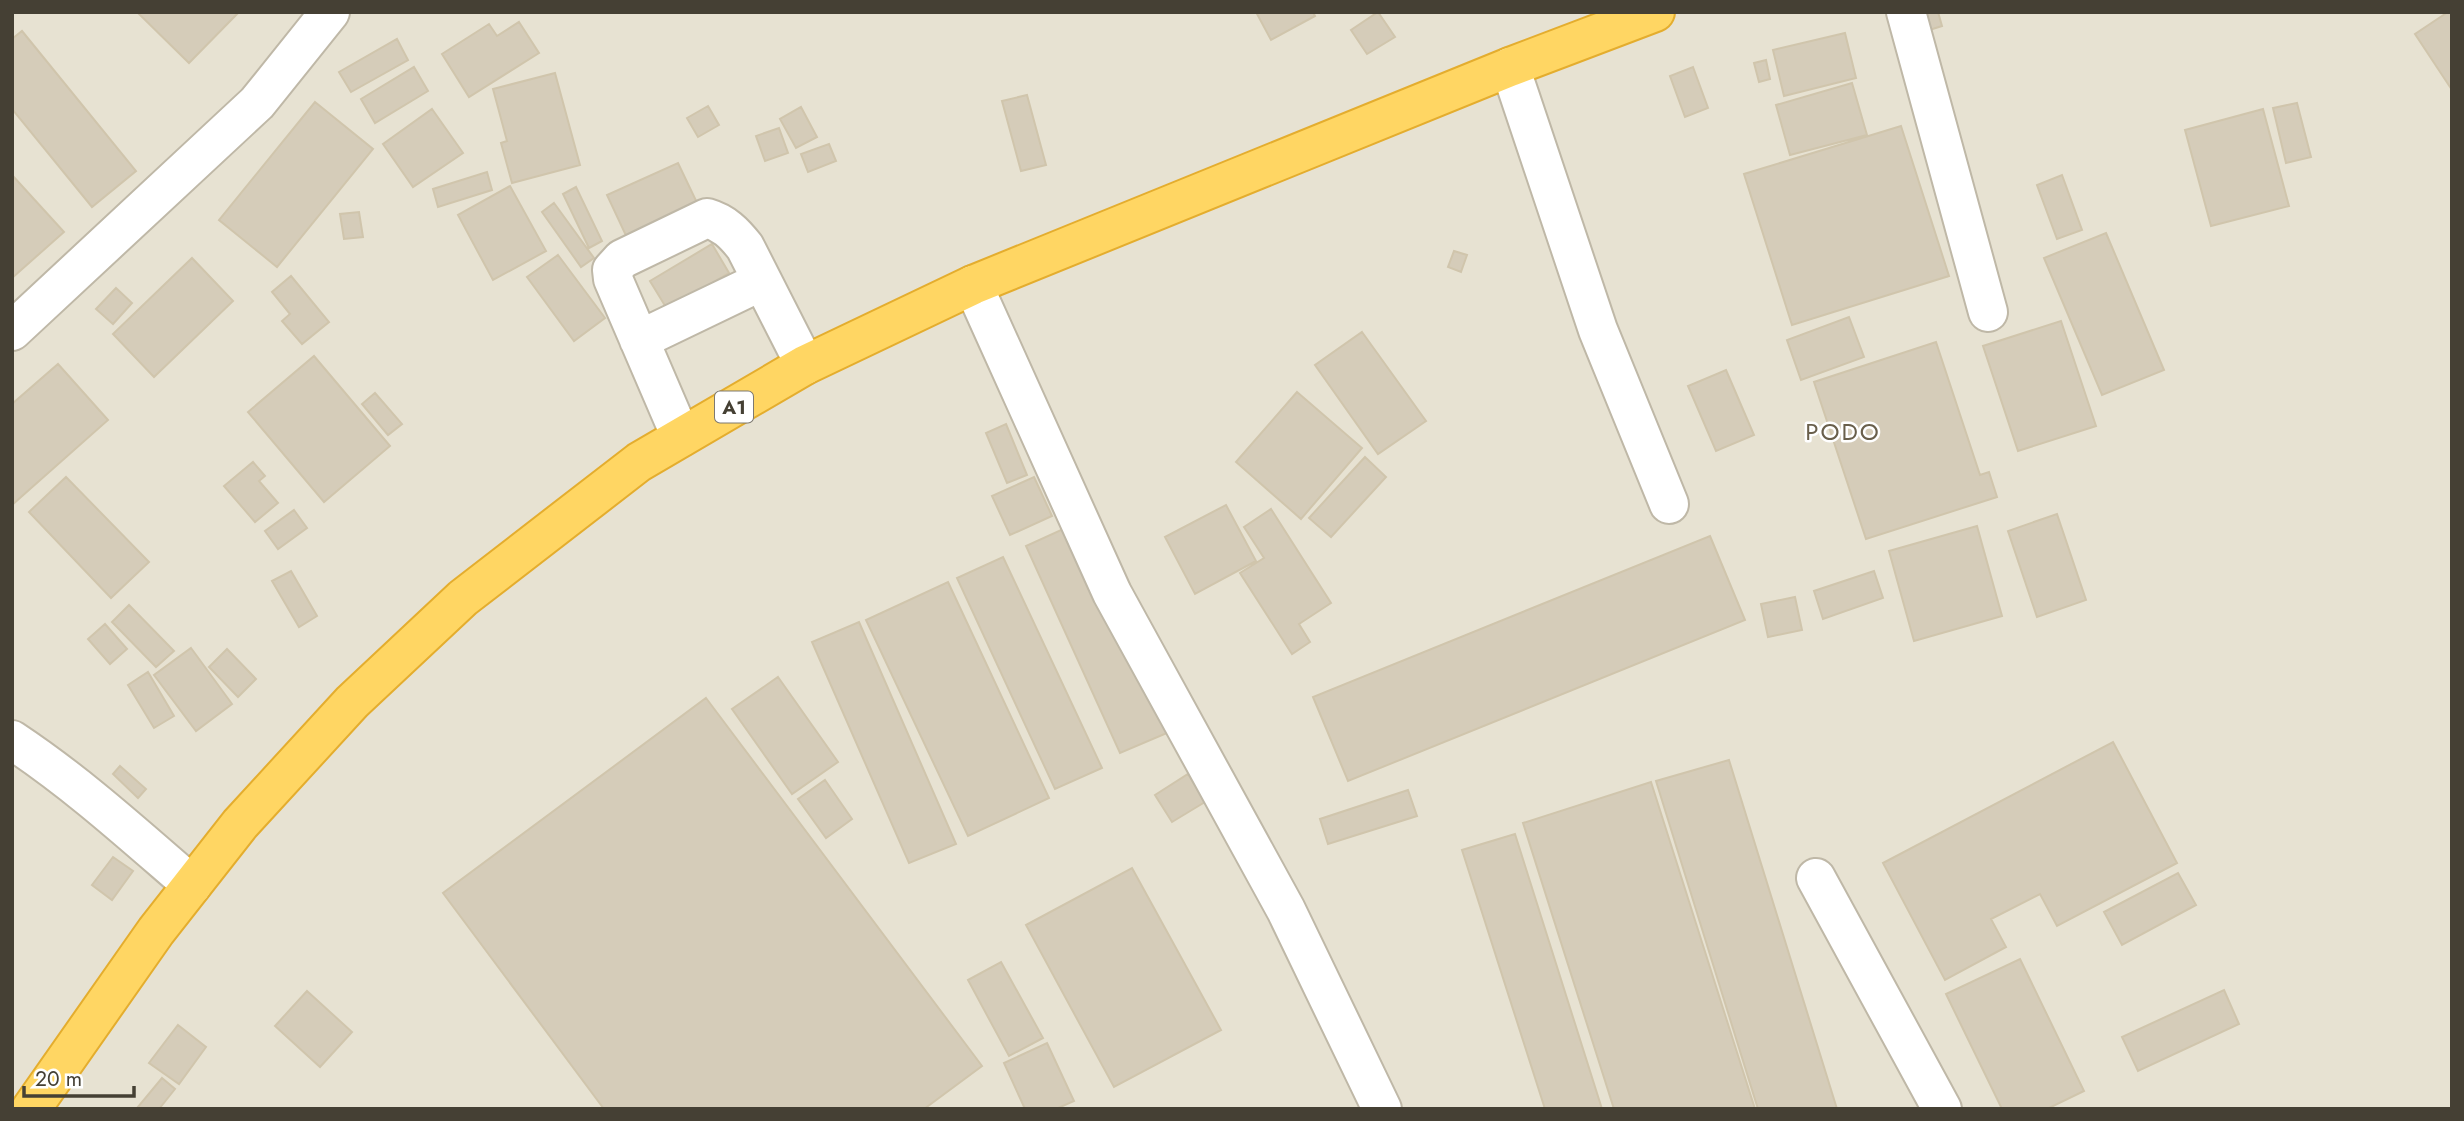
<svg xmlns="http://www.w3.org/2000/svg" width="2464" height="1121" font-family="Jost,sans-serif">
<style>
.residential{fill:#e7e2d2}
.building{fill:#d5ccb9;stroke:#d0c5ac;stroke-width:2}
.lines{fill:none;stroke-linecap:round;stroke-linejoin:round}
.minor-casing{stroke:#bfb8a7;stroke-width:42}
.highway-casing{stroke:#e4ad2e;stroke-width:42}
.minor{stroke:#fff;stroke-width:38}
.highway{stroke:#ffd663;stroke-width:38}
.labels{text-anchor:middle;stroke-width:5;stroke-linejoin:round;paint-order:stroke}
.shield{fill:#fff;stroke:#7d7971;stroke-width:2}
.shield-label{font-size:19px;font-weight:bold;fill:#454034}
.quarter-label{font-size:24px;letter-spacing:2px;fill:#695f4b;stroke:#fff}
</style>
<rect width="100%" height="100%" fill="#f3f0e4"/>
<path class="residential" d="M12 12H2452V1109H12Z"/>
<path class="building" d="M137 12H238V13L189 63Z
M1256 12H1313L1315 16 1271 40Z
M1378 12 1395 37 1367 54 1351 30Z
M1916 12H1938L1942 26 1923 32Z
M2448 12H2452V90L2415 34Z
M519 22 539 53 469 97 442 54 489 24 497 36Z
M22 31 136 171 92 207 12 109V39Z
M1845 33 1856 78 1784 96 1773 50Z
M397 39 408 60 351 92 339 72Z
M1766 60 1770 79 1759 82 1754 63Z
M414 67 428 91 375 123 361 99Z
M1693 67 1708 108 1685 117 1670 76Z
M555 73 580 165 512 183 501 143 507 141 493 89Z
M1852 83 1867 135 1790 155 1776 105Z
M1027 95 1046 165 1021 171 1002 101Z
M315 102 373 149 277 267 219 220Z
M2297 103 2311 157 2286 163 2273 108Z
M708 106 719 125 698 137 687 118Z
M801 107 817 137 796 148 780 119Z
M432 109 463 153 413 187 383 144Z
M2263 109 2289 206 2211 226 2185 130Z
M1901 126 1949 276 1792 325 1744 174Z
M779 128 788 153 765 161 756 136Z
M829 144 836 161 808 172 801 154Z
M678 163 700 209 629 242 607 195Z
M487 172 492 190 438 207 433 189Z
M12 175 64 232 12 278Z
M2062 175 2082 230 2057 239 2037 185Z
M510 186 546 251 493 280 458 215Z
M576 187 602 241 589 248 563 194Z
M554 203 594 258 581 267 542 212Z
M359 212 363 237 344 239 340 214Z
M2106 233 2164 370 2102 395 2044 258Z
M712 244 729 273 667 309 650 281Z
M1454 251 1467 255 1461 272 1448 267Z
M558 255 605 318 574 341 527 277Z
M192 258 233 301 154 377 113 334Z
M291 276 329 322 302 344 282 321 290 314 272 292Z
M116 288 132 303 113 324 96 309Z
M1849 317 1864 357 1801 380 1787 340Z
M2061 321 2096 426 2018 451 1983 346Z
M1362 332 1426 421 1378 454 1315 365Z
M1936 342 1980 475 1989 472 1997 497 1866 539 1814 382Z
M314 356 390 446 324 502 248 412Z
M58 364 108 420 12 505V404Z
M1726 370 1754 435 1716 451 1688 386Z
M1297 392 1362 448 1301 519 1236 462Z
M375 393 402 424 388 435 362 404Z
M1006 424 1027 475 1007 483 986 433Z
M1365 457 1386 477 1331 537 1309 518Z
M253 462 265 476 259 481 278 503 255 522 224 486Z
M66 477 149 562 111 598 29 512Z
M1034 477 1052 516 1010 535 992 496Z
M1226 505 1256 561 1195 594 1165 537Z
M1271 509 1331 603 1299 624 1310 642 1292 654 1240 573 1264 558 1244 527Z
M294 510 307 528 278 549 265 531Z
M2057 514 2086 600 2037 617 2008 531Z
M1072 525 1167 733 1120 753 1026 546Z
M1977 526 2002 616 1914 641 1889 551Z
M1710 536 1745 620 1348 781 1313 697Z
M1003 557 1102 768 1055 789 957 578Z
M291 571 317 616 299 627 272 581Z
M1874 571 1883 598 1823 619 1814 591Z
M948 582 1049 798 968 836 866 620Z
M1795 597 1802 630 1768 637 1761 604Z
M129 605 174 651 156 667 112 622Z
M859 622 956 844 909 863 812 642Z
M105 624 127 649 110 664 88 639Z
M191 648 232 704 196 731 154 675Z
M227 649 256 679 238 697 209 667Z
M148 672 174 716 154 728 128 685Z
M778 677 838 762 792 794 732 709Z
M706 698 982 1066 924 1109H604L443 893Z
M2113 742 2177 863 2057 926 2040 894 1991 919 2006 947 1945 980 1883 863Z
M1729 760 1837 1109H1758L1656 781Z
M120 766 146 789 138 798 113 774Z
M1188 774 1205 802 1172 822 1155 795Z
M825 780 852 819 826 838 798 799Z
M1651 782 1755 1109H1614L1523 823Z
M1408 790 1417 816 1328 844 1320 819Z
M1515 834 1602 1109H1545L1462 850Z
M113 857 133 871 112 900 92 885Z
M1132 868 1221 1030 1114 1087 1026 925Z
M2178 873 2196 905 2122 945 2104 912Z
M2020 959 2084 1091 2047 1109H2002L1946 994Z
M1001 962 1043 1038 1009 1056 968 980Z
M2224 990 2239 1024 2138 1071 2122 1037Z
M307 991 352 1032 320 1067 275 1026Z
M178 1025 206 1047 179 1084 149 1063Z
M1047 1043 1074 1101 1056 1109H1025L1004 1063Z
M162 1078 175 1089 159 1109 137 1108Z"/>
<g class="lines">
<defs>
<path id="minor" d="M1906 12 1988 312
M1510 67 1598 330 1669 504
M973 285 1112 593 1286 910 1382 1109
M12 331 257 103 330 12
M639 340 762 281
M681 437 613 279 612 270 622 259 707 218C724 223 734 233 745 247L805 365
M12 740C77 783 134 835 192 885
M1816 878 1942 1109"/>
<path id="highway" d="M31 1109 156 931 240 824 352 702 463 598 639 462 805 365 973 285 1510 67 1655 12"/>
</defs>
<use href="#minor" class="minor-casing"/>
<use href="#highway" class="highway-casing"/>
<use href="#minor" class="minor"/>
<use href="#highway" class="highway"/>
</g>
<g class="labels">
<rect class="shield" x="715" y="391.5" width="38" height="31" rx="5"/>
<g class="shield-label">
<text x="734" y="414">A1</text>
</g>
<g class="quarter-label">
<text x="1843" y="440">PODO</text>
</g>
</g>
<rect width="2464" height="1121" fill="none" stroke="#454034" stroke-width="28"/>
<path d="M24 1086v10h110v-10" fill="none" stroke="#454034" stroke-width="3.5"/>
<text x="35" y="1086" font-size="21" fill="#454034" stroke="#ffffff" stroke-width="5" paint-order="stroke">20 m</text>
</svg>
